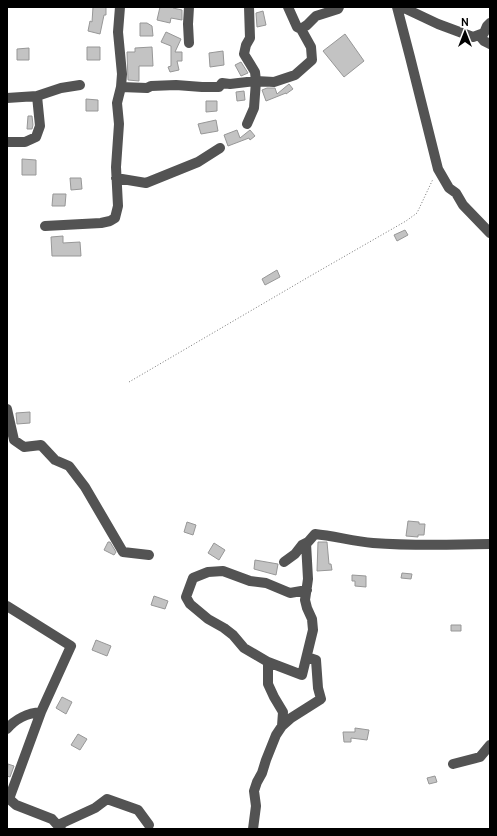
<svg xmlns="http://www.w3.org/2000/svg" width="497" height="836" font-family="Cabin,sans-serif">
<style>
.building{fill:#c3c3c3;stroke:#979797}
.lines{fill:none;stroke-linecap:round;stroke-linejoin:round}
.path{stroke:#757575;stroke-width:1;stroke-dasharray:1 2;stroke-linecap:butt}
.minor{stroke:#535353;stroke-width:10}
</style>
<rect width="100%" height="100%" fill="#fff"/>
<path class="building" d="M93 7H106V15H104L100 34 88 31 90 21 92 22Z
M160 7H173V8L182 10V20L171 18 170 23 157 20Z
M263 11 266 25 257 27 256 13Z
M140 23H147L152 26 153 36H140Z
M166 32 181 39 175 52H182V61H177L179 70 170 72 168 67 171 66V46L161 42Z
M345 34 364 61 344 77 323 51Z
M87 47H100V60H87Z
M152 47 153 66H139V81L128 80 127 52H135V48Z
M29 48V60H17V49Z
M223 51 224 65 210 67 209 53Z
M241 62 248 73 241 76 235 65Z
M289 84 293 89 286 94V93L266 101 262 90 267 88H275L277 94Z
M244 91 245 100 237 101 236 92Z
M86 99 98 100V111H86Z
M206 101H217V111L206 112Z
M28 116H32L33 125 32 129H27Z
M216 120 218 131 201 134 198 124Z
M237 130 240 138 250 130 255 136 250 140 249 138 228 146 224 135Z
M22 159 36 160V175H22Z
M70 178H81L82 189 71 190Z
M53 194H66L65 206H52Z
M405 230 408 235 397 241 394 235Z
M63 236V243L80 242 81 256H52L51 237Z
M277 270 280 277 265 285 262 279Z
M30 412V423L17 424 16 413Z
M408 521 419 522V524H425L424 535H418V537L406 536Z
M187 522 196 525 193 535 184 532Z
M108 542H110L116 552 114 555 104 550Z
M318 542H327L329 564H331L332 570 317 571Z
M214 543 225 550 219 560 208 553Z
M255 560 278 564 276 575 254 569Z
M402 573 412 574 411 579 401 578Z
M352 575 366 576V587L355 586V581H352Z
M154 596 168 601 165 609 151 605Z
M451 625H461V631H451Z
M96 640 111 646 107 656 92 650Z
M62 697 72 702 66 714 56 708Z
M355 728 369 730 367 740 351 738V742H344L343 732H355Z
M78 734 87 739 80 750 71 745Z
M8 764 14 766 10 777 7 776Z
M435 776 437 782 429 784 427 778Z"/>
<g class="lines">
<path class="path" d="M129 382 312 275 406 221 417 213 433 179"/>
<path class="minor" d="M120 7 118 32 122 74 121 87 147 88 151 86 176 85 202 87H219L222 83 230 84 256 81 255 72 244 54 246 45 250 38 249 7
M288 7 297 27 301 29 307 25 316 16 338 9 339 7
M397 7 410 57 438 169 449 188 456 193 463 205 490 233
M402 7 438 24 473 37 484 33 487 26 490 23
M479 35 484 41 490 44
M189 43 188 24 189 7
M37 96 61 88 80 85
M7 98 37 96 40 126 36 137 25 142H7
M247 124 254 108 256 81 274 82 295 75 312 60 311 47 301 29
M116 178 146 183 198 162 220 148
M45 226 101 223 110 221 115 218 118 206 116 167 119 124 117 103 121 87
M7 409 14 440 24 447 41 445 55 460 69 466 85 487 123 552 149 555
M306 543 308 579 305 600 307 608 312 619 313 630 302 675 268 662 244 648 233 635 224 628 208 619 190 604 186 597 193 578 208 572 223 571 250 581 266 583 290 593 307 590
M284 562 295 554 302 545 308 542 315 534C334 536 353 541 373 543 411 546 452 545 490 544
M7 606 71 646 41 712 9 799
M268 662V684L274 697 283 712 282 726 291 718 321 699 318 688 316 660 307 657
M7 729C15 719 28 713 41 712
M453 764 480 757 490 745
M7 797 16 805 52 819 61 829
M58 825 95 808 107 799 138 810 149 825
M253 829 256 806 254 791 257 782 262 773 266 760 276 735 282 726"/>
</g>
<rect width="497" height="836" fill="none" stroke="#000000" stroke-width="16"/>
<g transform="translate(465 32)" stroke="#ffffff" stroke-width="3" paint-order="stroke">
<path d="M0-3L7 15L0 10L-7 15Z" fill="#000000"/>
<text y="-6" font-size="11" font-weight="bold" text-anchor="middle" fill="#000000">N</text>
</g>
</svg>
